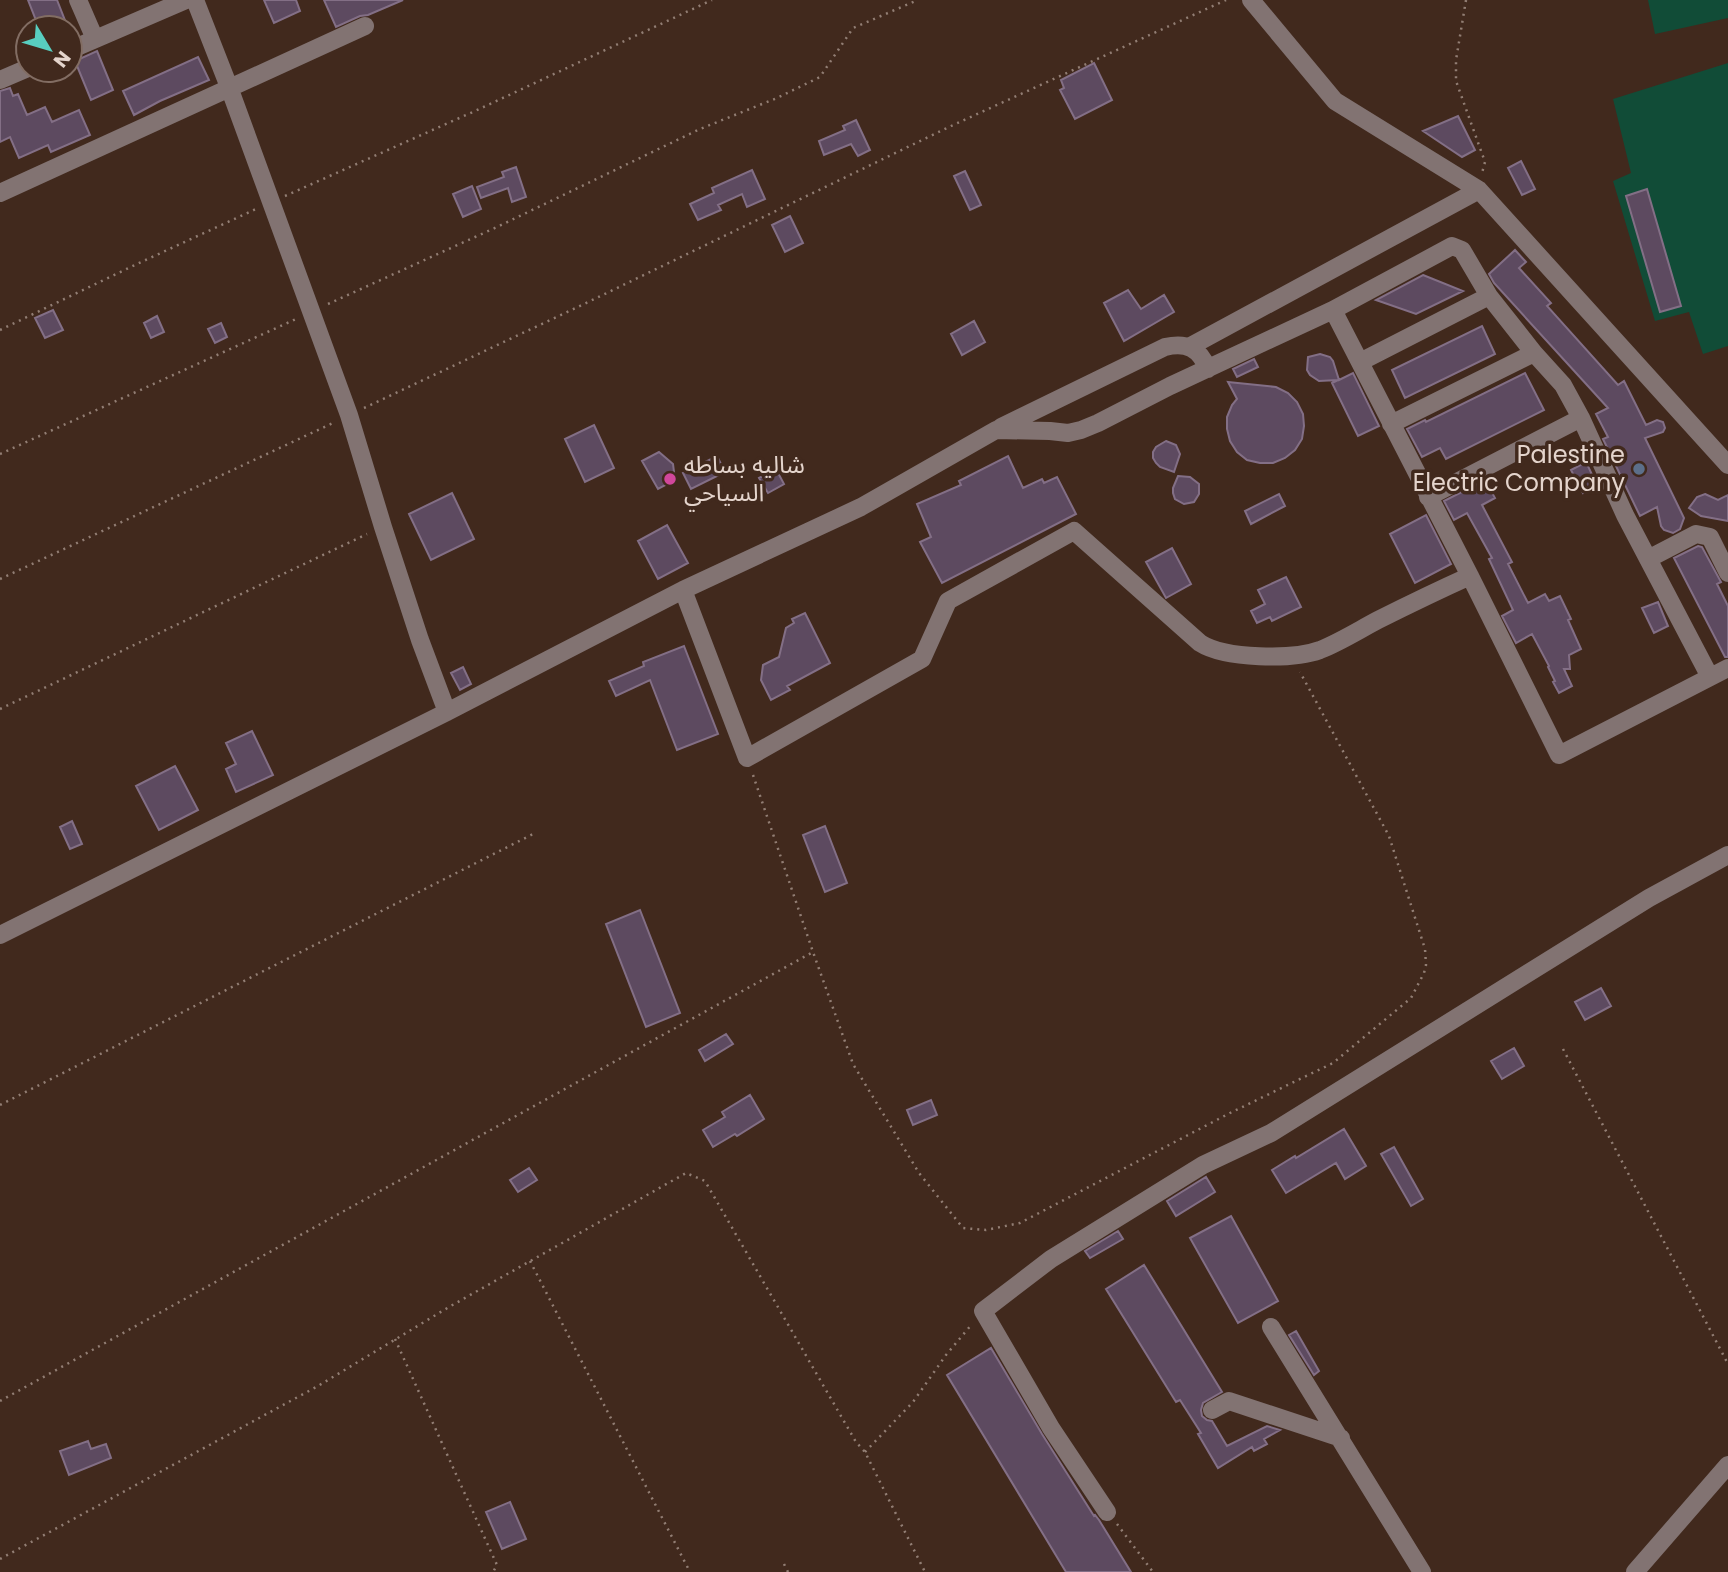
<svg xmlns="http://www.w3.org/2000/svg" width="1728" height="1572" font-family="Poppins,'Noto Sans Arabic',sans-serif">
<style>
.green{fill:#114c37}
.building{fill:#5d4a60;stroke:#836f86;stroke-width:2}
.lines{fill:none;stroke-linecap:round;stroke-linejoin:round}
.path{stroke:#927e74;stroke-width:2.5;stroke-dasharray:2 5;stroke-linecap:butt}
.minor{stroke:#827372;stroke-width:18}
.service-dot{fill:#5c6f8a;stroke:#41291d;stroke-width:2.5}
.hotel-dot{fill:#d1479c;stroke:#41291d;stroke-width:2.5}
.labels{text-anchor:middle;stroke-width:7;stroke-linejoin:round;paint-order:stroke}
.poi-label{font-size:24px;fill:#e4d4cc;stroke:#41291d;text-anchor:end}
</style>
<rect width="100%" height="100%" fill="#41291d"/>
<path class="green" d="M1648 0H1728V18L1655 34Z
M1728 63V346L1703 354 1689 312 1655 321 1613 181 1631 173 1613 99Z"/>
<path class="building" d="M28 0H57L66 23 52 28H39Z
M264 0H296L300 11 274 23Z
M324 0H403L368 15 360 16 336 27Z
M97 51 113 90 91 100 75 61Z
M198 57 209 80 160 101 134 115 123 91Z
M1094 63 1112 100 1075 119 1060 90 1064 88 1061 80Z
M10 88 13 96 18 94 27 115 45 107 52 122 79 110 90 135 51 152 48 145 19 158 10 137 0 142V91Z
M1458 116 1475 150 1462 157 1423 131Z
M856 120 870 150 858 156 851 144 824 155 819 141 845 130 843 126Z
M1521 161 1535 189 1522 195 1508 168Z
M516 167 526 197 512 202 508 188 481 198 477 187 504 177 502 172Z
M752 170 765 199 747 207 742 194 718 205 721 210 698 220 690 204 714 193 712 188Z
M965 171 981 205 970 210 954 176Z
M472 186 481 209 463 217 453 194Z
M1647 189 1681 306 1660 312 1626 196Z
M790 216 803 243 785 252 772 225Z
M1515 250 1526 262 1519 268 1551 303 1547 306 1618 385 1624 381 1646 425 1657 420 1663 422 1665 428 1663 432 1645 438 1684 518 1680 529 1673 533 1664 530 1661 526 1657 507 1640 516 1603 439 1608 437 1596 414 1608 408 1494 283 1489 274Z
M1423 275 1463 291 1416 314 1376 300Z
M1128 290 1141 309 1164 295 1174 312 1124 341 1104 303Z
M53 310 63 330 45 338 35 318Z
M157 316 164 332 151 338 144 323Z
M974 321 985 342 962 355 951 334Z
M221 323 227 337 215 343 208 329Z
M1482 326 1495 354 1405 398 1392 370Z
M1320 354 1330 357 1333 361 1339 380 1353 373 1379 426 1358 436 1332 383 1338 380 1319 381 1310 375 1307 370 1308 357Z
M1254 359 1258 367 1237 377 1233 369Z
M1525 373 1544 410 1446 459 1440 448 1422 457 1407 429 1425 420 1426 422Z
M1228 382 1276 387 1288 393 1297 402 1303 414 1304 426 1302 439 1295 450 1285 458 1273 463H1260L1247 460 1237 452 1230 441 1227 429V417L1232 405 1237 399Z
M594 425 614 468 585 482 565 439Z
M1166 441 1176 445 1180 454 1174 472 1160 467 1156 463 1153 458V452L1156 447Z
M659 452 673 464 675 480 658 489 642 461Z
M717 456 725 472 691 489 683 473Z
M1008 456 1023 488 1042 479 1044 483 1057 477 1076 514 942 583 920 542 931 537 917 504 961 485 959 481Z
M1586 462 1597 485 1583 493 1571 470Z
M776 469 784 484 768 493 759 478Z
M1178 476 1190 477 1199 484V494L1194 502 1184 504 1175 499 1173 493V488Z
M1485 480 1495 498 1482 505 1512 562 1508 564 1528 603 1545 594 1549 601 1560 596 1571 619 1568 620 1581 649 1569 655 1570 669H1564L1572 686 1559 693 1553 682 1555 681 1548 667 1549 666 1532 634 1516 643 1502 616 1513 610 1489 559 1492 558 1467 513 1454 520 1444 501Z
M452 493 474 539 431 560 409 514Z
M1279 494 1285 506 1251 524 1245 511Z
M1705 494 1718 500 1728 495V521L1701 516 1689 508 1697 497Z
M1426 515 1451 564 1415 583 1390 534Z
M667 525 688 563 658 579 638 541Z
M1698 546 1702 547 1721 582 1717 584 1728 606V657H1725L1674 558Z
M1172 548 1191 584 1166 598 1146 562Z
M1286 577 1301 607 1272 621 1270 617 1257 623 1251 611 1265 604 1258 590Z
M1658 602 1668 626 1654 633 1642 608Z
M805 613 830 663 787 686 790 690 771 700 761 680 763 665 779 657 786 628 794 623 792 619Z
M684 646 718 734 677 750 650 680 616 696 609 681 644 666 643 662Z
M463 667 471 684 460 690 451 673Z
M252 731 273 775 236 792 226 769 236 764 226 743Z
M175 766 198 810 159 830 136 786Z
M72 821 82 844 70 849 60 827Z
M825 826 847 883 825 892 803 835Z
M640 910 680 1013 646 1027 606 924Z
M1601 988 1611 1006 1585 1020 1575 1002Z
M726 1034 733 1044 705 1061 699 1050Z
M1514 1048 1524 1066 1502 1079 1491 1061Z
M750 1095 764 1119 737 1136 735 1134 713 1147 703 1130 725 1117 722 1112Z
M931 1100 937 1115 913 1125 907 1110Z
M1344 1129 1366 1166 1345 1179 1336 1163 1286 1193 1272 1170 1295 1156 1296 1158Z
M1394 1147 1423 1199 1411 1206 1381 1154Z
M529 1168 537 1180 518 1192 510 1180Z
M1206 1177 1215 1192 1176 1216 1167 1201Z
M1231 1216 1278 1301 1238 1323 1190 1238Z
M1118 1231 1123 1239 1090 1258 1085 1251Z
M1144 1265 1222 1392 1203 1403 1201 1410 1202 1416 1207 1420 1212 1421 1227 1446 1267 1426 1280 1430 1264 1439 1267 1444 1254 1451 1252 1447 1218 1468 1198 1434 1201 1433 1180 1400 1176 1402 1106 1289Z
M1296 1331 1319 1371 1314 1375 1289 1335Z
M991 1348 1042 1434 1094 1516 1095 1515 1099 1520 1131 1572H1066L947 1375Z
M88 1441 91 1449 106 1444 111 1458 69 1475 60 1451Z
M510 1502 526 1539 502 1549 486 1512Z"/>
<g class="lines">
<path class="path" d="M1466 0 1456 60V81L1485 162 1482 173
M285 196 475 111 712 0
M328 304 497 227 700 129 777 98 820 77 853 28 918 0
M0 330 137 264 256 209
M364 408 582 305 951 126 1226 0
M0 454 296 319
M0 579 333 423
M0 709 367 534
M753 775 813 952 853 1064 919 1173 963 1228 986 1230 1020 1223 1230 1113 1333 1063 1411 998 1424 973 1426 965 1425 949 1389 836 1300 672
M1563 1049 1728 1364
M0 1105 535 833
M530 1261 690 1572
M395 1339 497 1565 493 1572
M0 1401 813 952
M865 1452 913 1402 946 1355 972 1324
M1117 1524 1153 1572
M0 1559 318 1386 449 1307 686 1173 705 1181 856 1442 865 1452 925 1572
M784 1564 788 1572"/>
<path class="minor" d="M78 0 95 39
M195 0 229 87 349 415 383 527 420 640 447 712
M1251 0 1335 101 1479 190 1728 465
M70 50 186 0
M0 80 28 68
M0 193 365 26
M1189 347 1479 190
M1360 362 1489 296
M1391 424 1534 353
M1001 427 1165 347C1187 342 1199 348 1208 369
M1428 497 1581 418
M1648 559 1696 534 1710 537 1728 573
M683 590 747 758 922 659 948 601 1074 531 1200 643C1225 659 1293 660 1320 650 1340 642 1359 630 1378 620 1408 605 1439 590 1470 576
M1710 677 1625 515 1581 418 1563 385 1534 353 1489 296 1462 250 1452 246 1333 310 1470 576 1559 755 1728 668
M0 935 447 712 683 590 861 507 996 430 1050 431 1068 433 1081 430 1098 423 1170 386 1333 310
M1271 1327 1422 1572
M1212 1410 1229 1401 1341 1438
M1107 1512 1051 1428 983 1311 1051 1259 1203 1165 1271 1133 1649 898 1728 855
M1635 1572 1728 1465"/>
</g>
<circle class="service-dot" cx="1639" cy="469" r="7"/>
<circle class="hotel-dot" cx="670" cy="479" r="7"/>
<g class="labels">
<g class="poi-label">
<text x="1625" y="463">Palestine<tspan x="1625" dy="28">Electric Company</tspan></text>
<text x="684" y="473" text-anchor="start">شاليه بساطه<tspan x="684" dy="28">السياحي</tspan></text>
</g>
</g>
<g transform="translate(49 49) rotate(128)"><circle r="33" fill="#41291d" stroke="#826d63" stroke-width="2"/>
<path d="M0-5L12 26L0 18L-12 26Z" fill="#58cec0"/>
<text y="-10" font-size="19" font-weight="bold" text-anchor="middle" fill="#e4d4cc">N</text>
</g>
</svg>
